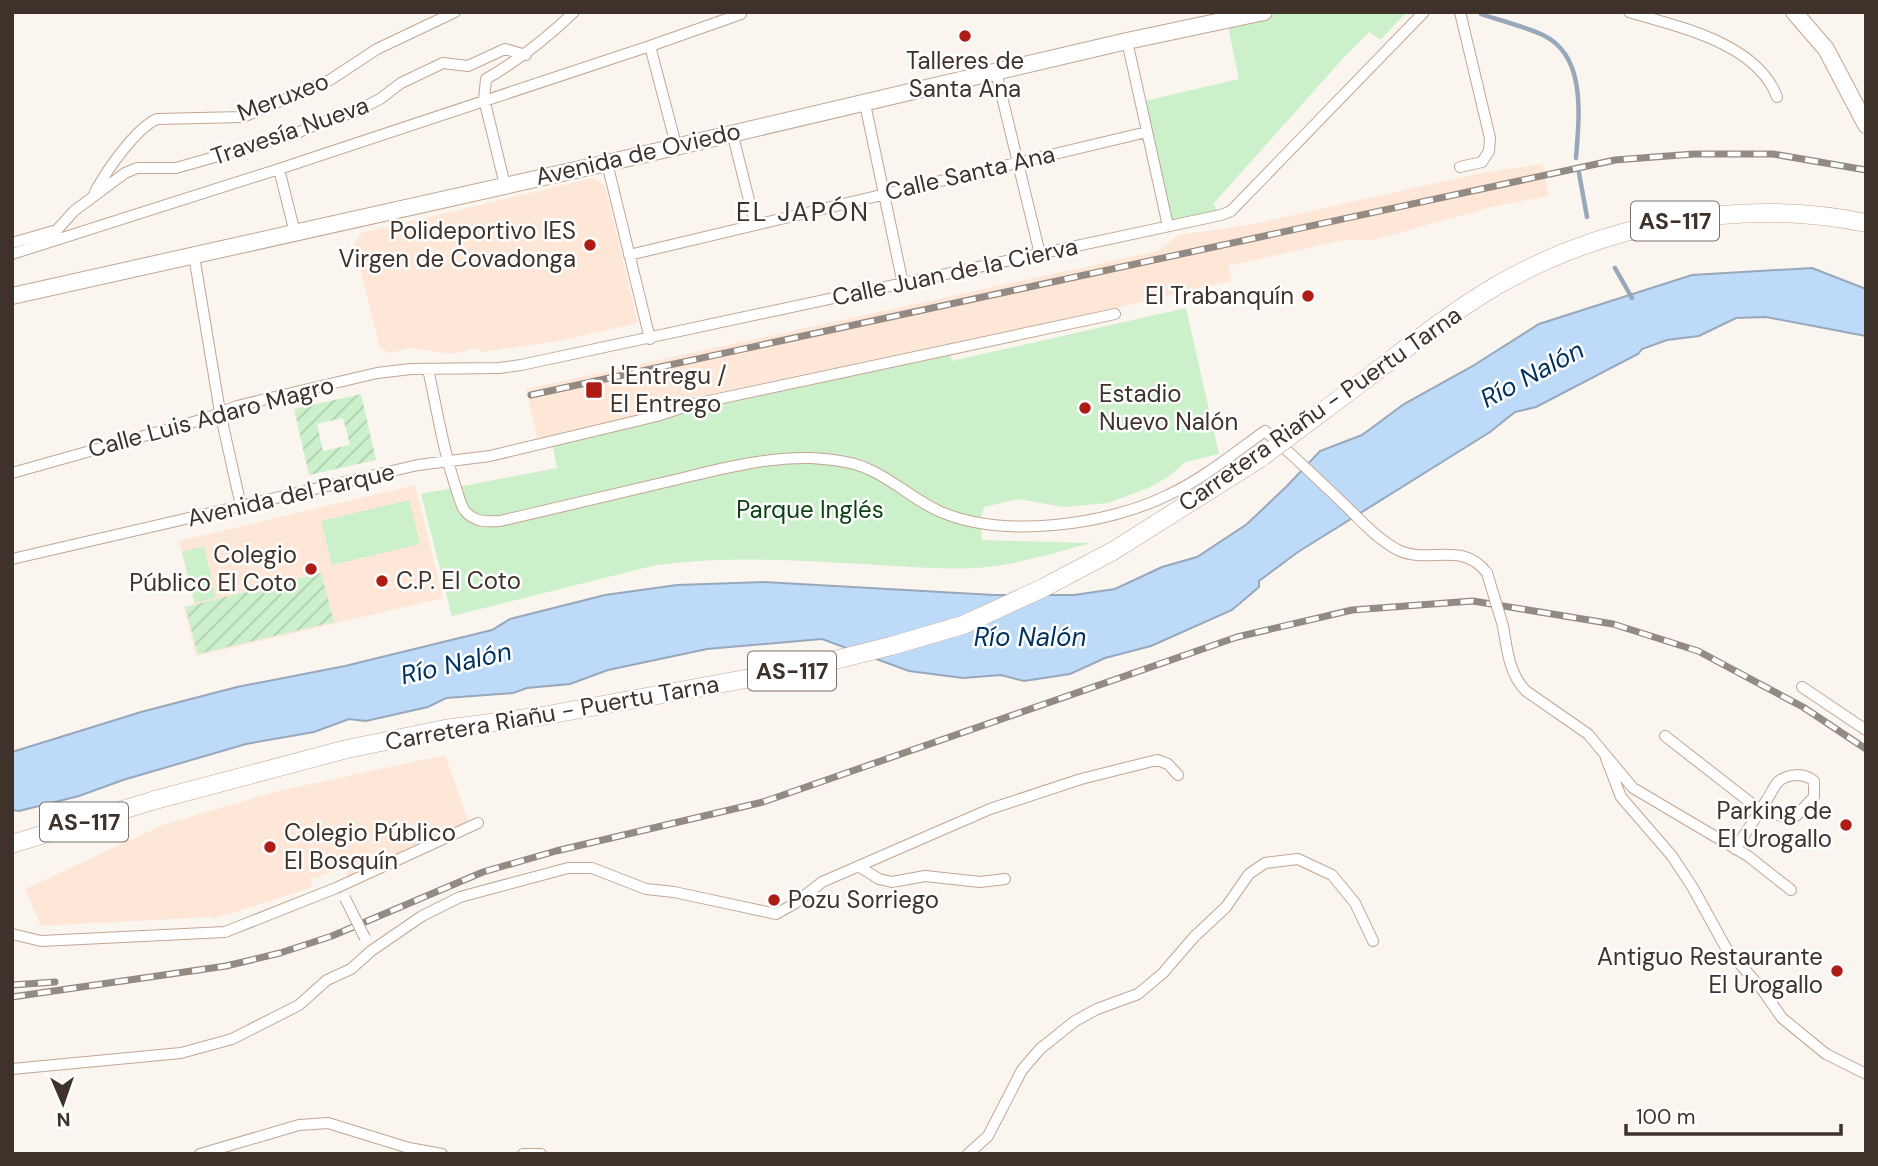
<svg xmlns="http://www.w3.org/2000/svg" width="1878" height="1166" font-family="'DM Sans',sans-serif">
<style>
.built{fill:#fee7d7}
.park{fill:#cbf0ca}
.garden{fill:url(#garden-furrows);fill-rule:evenodd}
.water{fill:#bedaf9;stroke:#98a8bb;stroke-width:2}
.lines{fill:none;stroke-linecap:round;stroke-linejoin:round}
.stream{stroke:#98a8bb;stroke-width:4.5}
.street-casing{stroke:#c3a692;stroke-width:12}
.secondary-casing{stroke:#c3a692;stroke-width:18}
.primary-casing{stroke:#c3a692;stroke-width:19}
.street{stroke:#fff;stroke-width:10}
.secondary{stroke:#fff;stroke-width:16}
.primary{stroke:#fff;stroke-width:18}
.rail-casing{stroke:#938a83;stroke-width:7}
.rail{stroke:#fff;stroke-width:4.5;stroke-dasharray:13;stroke-linecap:butt}
.street-bridge-casing{stroke:#c3a692;stroke-width:12;stroke-linecap:butt}
.primary-bridge-casing{stroke:#c3a692;stroke-width:19;stroke-linecap:butt}
.street-bridge{stroke:#fff;stroke-width:10}
.primary-bridge{stroke:#fff;stroke-width:18}
.poi-dot{fill:#ad1d16;stroke:#fff;stroke-width:2.5}
.labels{text-anchor:middle;stroke-width:5;stroke-linejoin:round;paint-order:stroke}
.shield{fill:#fff;stroke:#78706a;stroke-width:2}
.shield-label{font-size:23px;font-weight:bold;fill:#3e322a}
.poi-label{font-size:24px;fill:#3e322a;stroke:#fff;text-anchor:end}
.street-label{font-size:24px;fill:#3e322a;stroke:#fff}
.park-label{font-size:24px;fill:#0b4212;stroke:#fff}
.neighbourhood-label{font-size:26px;letter-spacing:2px;fill:#3e322a;stroke:#fff}
.water-label{font-size:26px;font-style:italic;fill:#00315f;stroke:#fff}
</style>
<defs>
<pattern id="garden-furrows" width="10" height="10" patternUnits="userSpaceOnUse" patternTransform="scale(1.75)"><rect width="10" height="10" fill="#cbf0ca"/><path d="M-1 1l2-2M0 10L10 0M9 11l2-2" fill="none" stroke="#afceae"/></pattern>
</defs>
<rect width="100%" height="100%" fill="#fbf5f0"/>
<path class="built" d="M1543 164 1549 196 1491 207 1374 240H1344L1228 266 1231 281 1129 305 687 399 655 411 537 438 526 389 1158 251 1178 235 1249 225 1481 173Z
M593 178 605 186 638 323 558 341 482 352 477 348 453 354 410 348 389 353 380 348 354 244 361 233Z
M415 485 443 598 196 656 184 607 194 604 179 541Z
M445 755 470 825 348 877 345 868 311 879 313 887 213 919 212 917 41 926 25 889 163 825 274 792Z"/>
<path class="park" d="M1264 12H1407L1380 40 1369 32 1346 55 1213 204 1221 215 1168 226 1140 102 1239 79 1227 22Z
M1186 308 1219 454 1186 462 1168 477 1148 488 1108 503 1064 507 1018 499 984 507 980 522 982 540 1091 543C1054 553 1016 565 977 568 939 570 901 566 864 564 794 560 726 556 656 565L452 616 421 494 557 468 552 442 949 350 952 361Z
M409 500 420 544 332 565 321 521Z
M204 546 216 598 195 603 182 552Z"/>
<path class="garden" d="M361 394 376 460 309 475 294 409ZM343 418 350 445 323 451 317 424Z
M321 573 334 622 198 654 185 607Z"/>
<path class="water" d="M1812 268 1866 289V336L1766 317 1736 318 1699 336 1667 340 1642 349 1638 354 1536 407 1515 412 1490 432 1298 552 1259 581V587L1232 610 1151 646 1105 658 1070 674 1024 681 1001 675 963 678 909 671 822 639 707 649 608 670 570 684 527 688 513 693 446 698 428 707 366 721 349 719 314 732 246 744 123 780 79 796 19 811 12 810V752L141 712 237 687 345 666 492 630 510 619 605 595 677 585 764 582 994 595H1074L1115 589 1162 567 1197 557 1247 524 1287 486 1320 451 1362 435 1404 404 1471 367 1539 324 1692 275Z"/>
<g class="lines">
<path class="stream" d="M1481 14C1501 21 1524 26 1543 35 1587 56 1579 117 1576 158
M1579 173 1587 217
M1615 268 1632 298"/>
<defs>
<path id="street" d="M1460 12 1490 138 1489 151 1482 162 1460 167
M1629 12C1679 27 1757 43 1777 97
M1127 41 1168 226
M650 46 741 14
M996 72 1040 254
M865 104 903 284
M732 132 755 224
M607 163 650 339
M279 169 295 233
M505 185 484 99 486 79C519 60 546 39 574 12
M95 192C107 170 135 129 157 119L243 117 330 80 377 49 455 12
M12 243 57 230 74 211 125 173 137 168H176L295 134 319 123 354 112 380 99 401 83 443 63 468 66 505 49 526 55
M12 254 279 169 650 46 676 145
M629 255 1147 132
M194 256 220 412 241 506
M428 369C437 409 443 451 457 491 459 497 461 506 465 511 474 522 487 522 500 521 557 508 614 494 670 481 717 470 763 457 811 458 829 459 852 461 868 469 894 480 915 501 941 512 1004 539 1108 525 1168 495 1203 479 1234 453 1265 431 1294 456 1321 482 1348 508 1363 523 1379 540 1398 550 1429 565 1462 540 1487 573
M12 473 204 419 237 406 377 373 411 369 499 368 521 365 1221 215 1231 211 1424 12
M12 559 418 465 490 456 657 416 690 405 1115 314
M1503 626C1507 649 1509 674 1526 691L1588 734 1633 788 1748 856 1791 890
M1802 687 1866 730
M1665 736 1760 810 1782 816H1796L1814 797V781C1804 773 1788 773 1778 782 1773 787 1770 796 1766 801 1756 817 1746 833 1735 849
M1606 758 1621 797 1672 856 1693 888 1726 948 1761 988 1782 1018 1826 1054 1866 1074
M858 866 879 879 892 882 925 876 980 882 1005 879
M12 934 41 941 225 932 336 888 478 823
M12 1069 181 1053 232 1039 299 1005 327 980 351 969 371 951 422 916 460 897 568 868H592L646 889 674 892 776 914 794 904 822 882 990 809 1081 779 1157 760 1168 764 1178 775
M200 1154 299 1125 328 1123 409 1148 442 1154
M523 1154H541
M968 1154 988 1136 1022 1070 1040 1049 1075 1021 1097 1009 1138 994 1163 973 1194 937 1226 907 1249 874 1265 863 1298 859 1332 875 1355 903 1373 941"/>
<path id="secondary" d="M1794 12 1826 49 1866 125
M12 296 607 163 1127 41 1264 12"/>
<path id="primary" d="M1366 379C1408 347 1450 313 1496 286 1605 223 1741 197 1866 223
M12 844 155 800"/>
</defs>
<use href="#street" class="street-casing"/>
<use href="#secondary" class="secondary-casing"/>
<use href="#primary" class="primary-casing"/>
<use href="#street" class="street"/>
<use href="#secondary" class="secondary"/>
<use href="#primary" class="primary"/>
<defs>
<path id="rail" d="M531 395 1615 160 1694 154H1773L1866 170
M12 985 55 982
M12 997 226 966 280 953 332 936 483 872 556 851 763 802 1237 637 1352 610 1473 601 1613 624 1698 651 1803 707 1866 749"/>
</defs>
<use href="#rail" class="rail-casing"/>
<use href="#rail" class="rail"/>
<defs>
<path id="street-bridge" d="M1487 573 1503 626
M345 898 365 938"/>
<path id="primary-bridge" d="M155 800 347 749 445 729 542 716 795 670 891 646 963 625 1043 588 1113 551 1259 459 1366 379"/>
</defs>
<use href="#street-bridge" class="street-bridge-casing"/>
<use href="#primary-bridge" class="primary-bridge-casing"/>
<use href="#street-bridge" class="street-bridge"/>
<use href="#primary-bridge" class="primary-bridge"/>
</g>
<g class="poi-dot">
<circle cx="965" cy="36" r="7"/>
<circle cx="590" cy="245" r="7"/>
<circle cx="1308" cy="296" r="7"/>
<rect x="585" y="381" width="18" height="18" rx="3.5"/>
<circle cx="1085" cy="408" r="7"/>
<circle cx="311" cy="569" r="7"/>
<circle cx="382" cy="581" r="7"/>
<circle cx="1846" cy="825" r="7"/>
<circle cx="270" cy="847" r="7"/>
<circle cx="774" cy="900" r="7"/>
<circle cx="1837" cy="971" r="7"/>
</g>
<g class="labels">
<g class="shield">
<rect x="1631" y="201.5" width="88" height="39" rx="5"/>
<rect x="748" y="651.5" width="88" height="39" rx="5"/>
<rect x="40" y="802.5" width="88" height="39" rx="5"/>
</g>
<g class="shield-label">
<text x="1675" y="229">AS-117</text>
<text x="792" y="679">AS-117</text>
<text x="84" y="830">AS-117</text>
</g>
<g class="poi-label">
<text x="965" y="69" text-anchor="middle">Talleres de<tspan x="965" dy="28">Santa Ana</tspan></text>
<text x="576" y="239">Polideportivo IES<tspan x="576" dy="28">Virgen de Covadonga</tspan></text>
<text x="1294" y="304">El Trabanquín</text>
<text x="610" y="384" text-anchor="start">L'Entregu /<tspan x="610" dy="28">El Entrego</tspan></text>
<text x="1099" y="402" text-anchor="start">Estadio<tspan x="1099" dy="28">Nuevo Nalón</tspan></text>
<text x="297" y="563">Colegio<tspan x="297" dy="28">Público El Coto</tspan></text>
<text x="396" y="589" text-anchor="start">C.P. El Coto</text>
<text x="1832" y="819">Parking de<tspan x="1832" dy="28">El Urogallo</tspan></text>
<text x="284" y="841" text-anchor="start">Colegio Público<tspan x="284" dy="28">El Bosquín</tspan></text>
<text x="788" y="908" text-anchor="start">Pozu Sorriego</text>
<text x="1823" y="965">Antiguo Restaurante<tspan x="1823" dy="28">El Urogallo</tspan></text>
</g>
<g class="street-label">
<text transform="translate(283 97) rotate(-21)" y="8">Meruxeo</text>
<text transform="translate(290 131) rotate(-19)" y="8">Travesía Nueva</text>
<text transform="translate(638 154) rotate(-13)" y="8">Avenida de Oviedo</text>
<text transform="translate(970 173) rotate(-13)" y="8">Calle Santa Ana</text>
<text transform="translate(955 272) rotate(-12)" y="8">Calle Juan de la Cierva</text>
<text transform="translate(1320 409) rotate(-35)" y="8">Carretera Riañu - Puertu Tarna</text>
<text transform="translate(211 417) rotate(-15)" y="8">Calle Luis Adaro Magro</text>
<text transform="translate(291 495) rotate(-13)" y="8">Avenida del Parque</text>
<text transform="translate(552 713) rotate(-10)" y="8">Carretera Riañu - Puertu Tarna</text>
</g>
<g class="park-label">
<text x="810" y="518">Parque Inglés</text>
</g>
<g class="neighbourhood-label">
<text x="803" y="221">EL JAPÓN</text>
</g>
<g class="water-label">
<text transform="translate(1532 374) rotate(-28)" y="9">Río Nalón</text>
<text x="1030" y="646">Río Nalón</text>
<text transform="translate(456 663) rotate(-13)" y="9">Río Nalón</text>
</g>
</g>
<rect width="1878" height="1166" fill="none" stroke="#3e322a" stroke-width="28"/>
<g transform="translate(63 1103) rotate(178)" stroke="#ffffff" stroke-width="5" paint-order="stroke">
<path d="M0-5L12 26L0 18L-12 26Z" fill="#3e322a"/>
<text y="-10" font-size="19" font-weight="bold" text-anchor="middle" fill="#3e322a">N</text>
</g>
<path d="M1626 1124v10h215v-10" fill="none" stroke="#3e322a" stroke-width="3.5"/>
<text x="1636" y="1124" font-size="21" fill="#3e322a" stroke="#ffffff" stroke-width="5" paint-order="stroke">100 m</text>
</svg>
